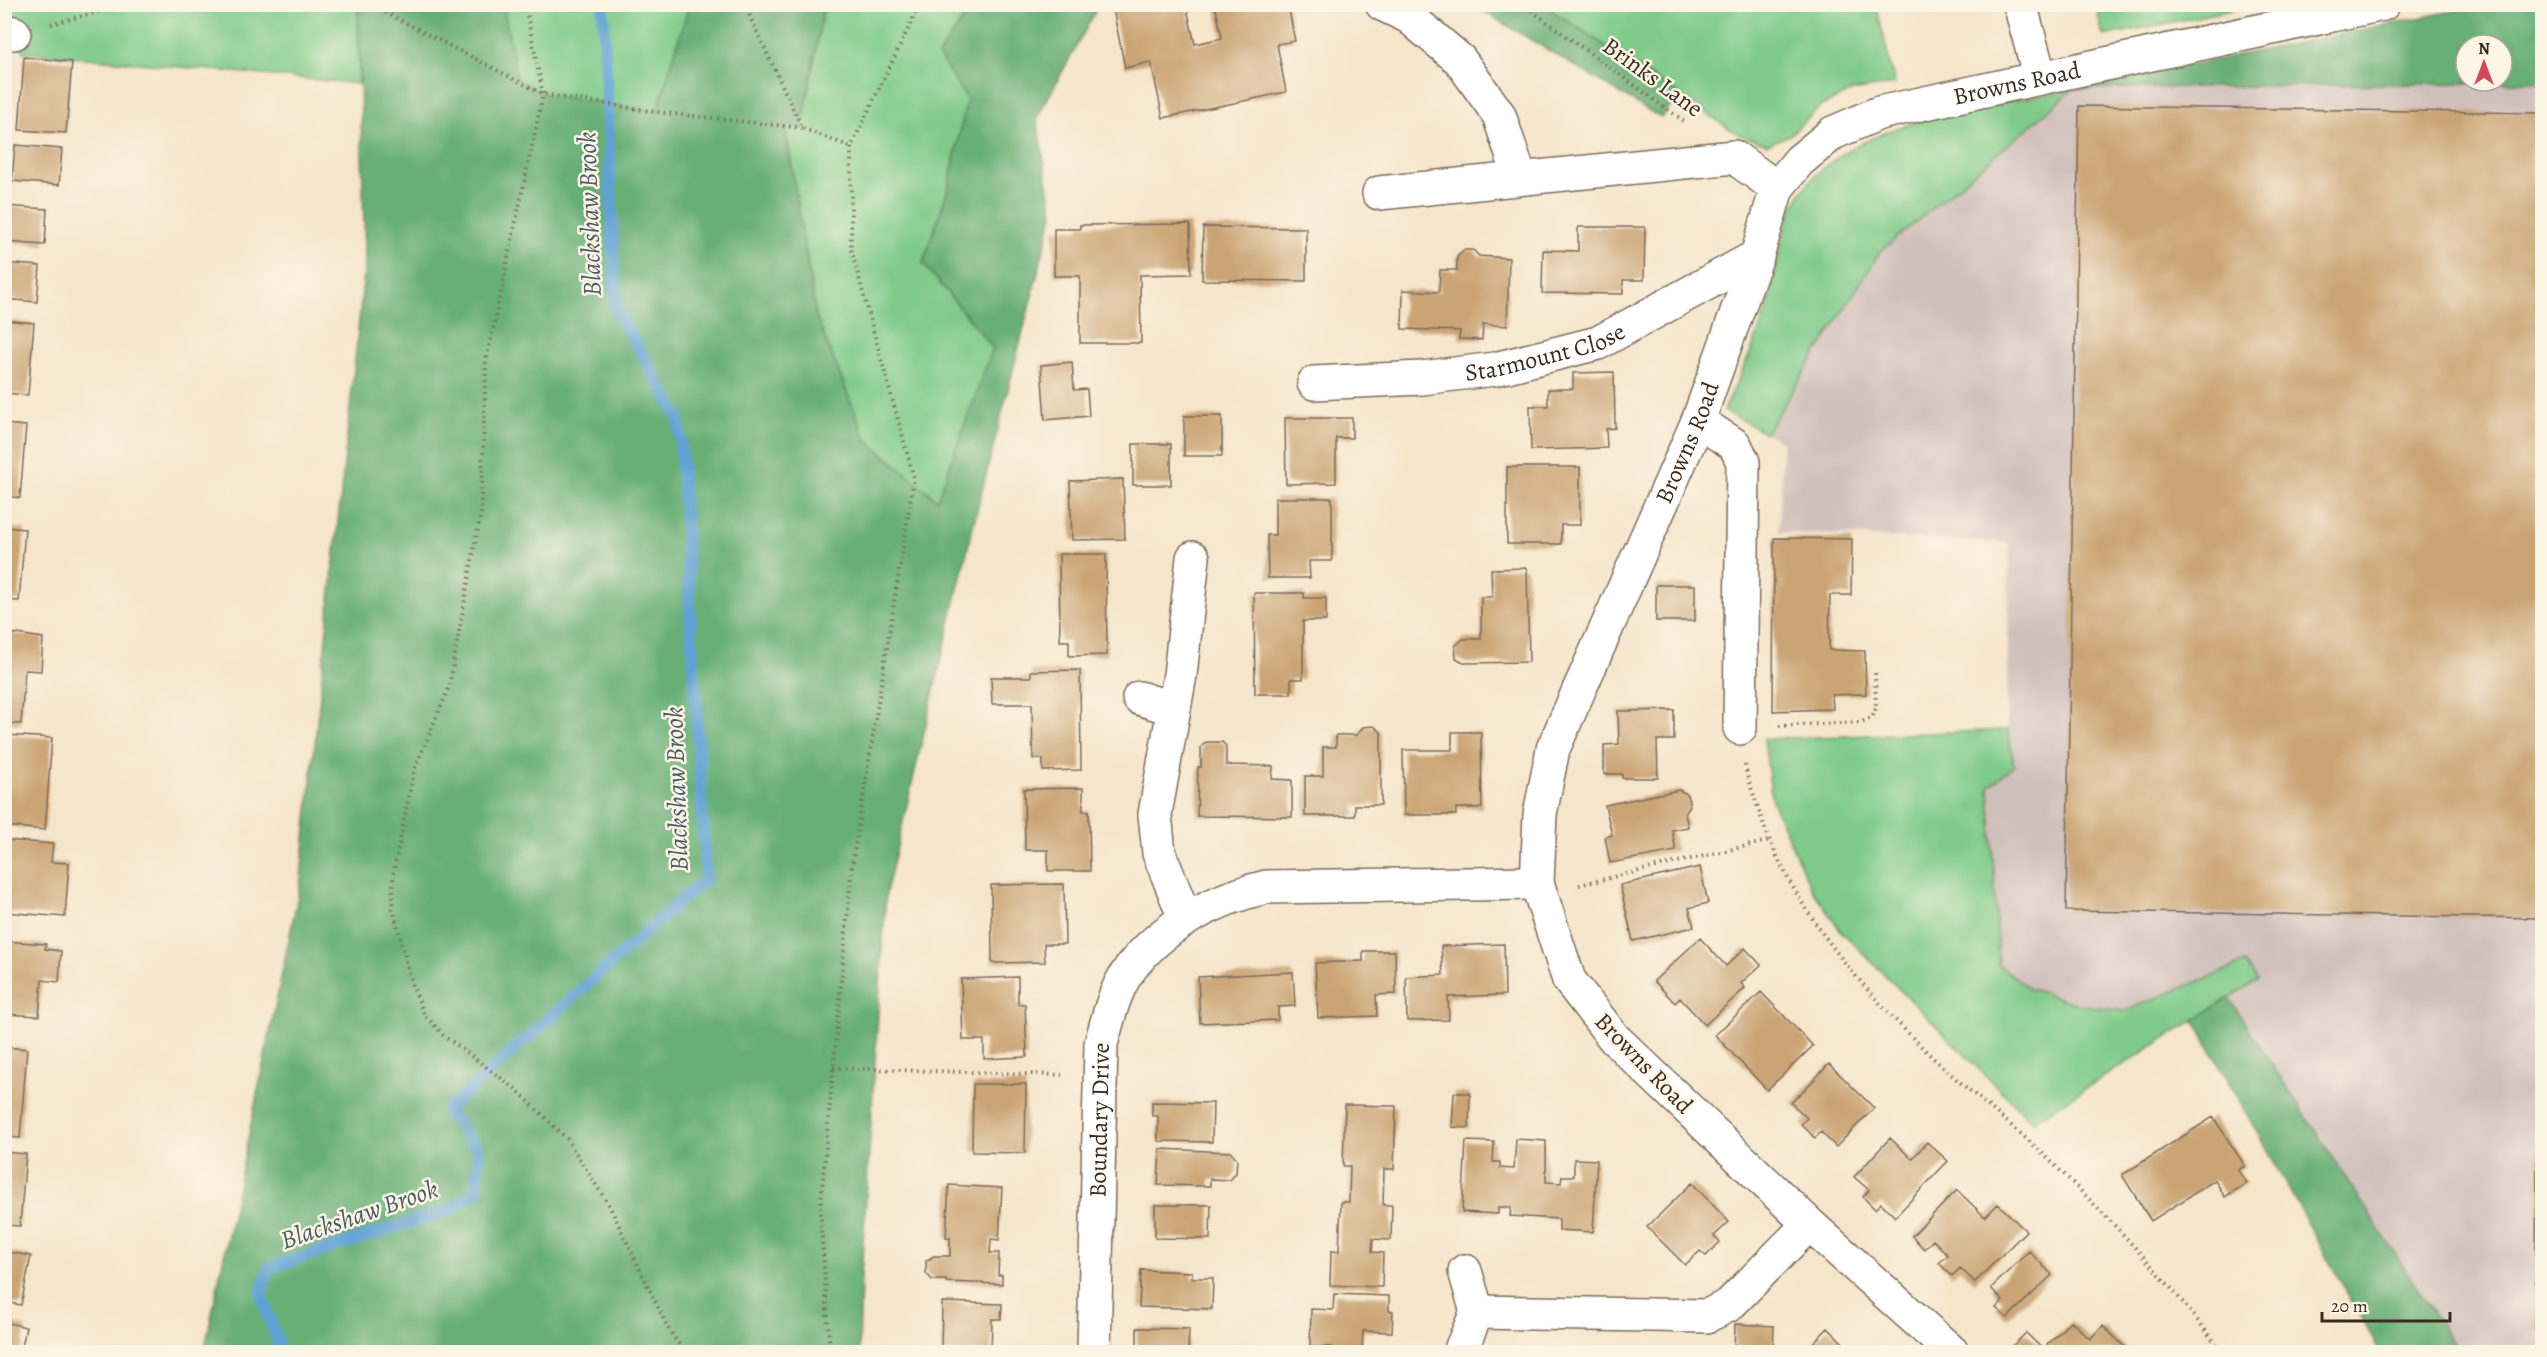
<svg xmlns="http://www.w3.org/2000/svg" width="2547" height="1357" font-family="Alegreya,serif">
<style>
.industrial{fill:#d0c0bc}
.green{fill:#7fcb8a;stroke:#5d7a54;stroke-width:1.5}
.forest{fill:#67af76;stroke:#516c4a;stroke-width:1.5;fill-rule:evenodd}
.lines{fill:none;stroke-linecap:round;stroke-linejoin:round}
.stream{stroke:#61a2d4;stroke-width:12}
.building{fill:#caa475}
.minor-casing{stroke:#7c6b5a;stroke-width:36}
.path{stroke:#7c6b5a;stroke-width:4;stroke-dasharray:1.5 4.5;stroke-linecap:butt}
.minor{stroke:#fff;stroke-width:33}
.labels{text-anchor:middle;stroke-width:5;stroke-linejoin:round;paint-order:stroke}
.street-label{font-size:24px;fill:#3b2a1e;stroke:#fcf5e5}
.water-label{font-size:26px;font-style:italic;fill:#4a5a67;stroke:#fcf5e5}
</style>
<rect width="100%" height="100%" fill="#fcf5e5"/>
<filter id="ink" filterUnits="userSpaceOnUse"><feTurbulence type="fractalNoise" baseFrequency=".0167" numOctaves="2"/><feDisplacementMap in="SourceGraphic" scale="12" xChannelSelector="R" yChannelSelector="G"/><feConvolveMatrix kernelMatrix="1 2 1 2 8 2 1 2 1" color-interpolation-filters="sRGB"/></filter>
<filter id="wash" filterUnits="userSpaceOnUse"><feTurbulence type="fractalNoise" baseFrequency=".008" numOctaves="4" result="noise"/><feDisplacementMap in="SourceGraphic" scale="24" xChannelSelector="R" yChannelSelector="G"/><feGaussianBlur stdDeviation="1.35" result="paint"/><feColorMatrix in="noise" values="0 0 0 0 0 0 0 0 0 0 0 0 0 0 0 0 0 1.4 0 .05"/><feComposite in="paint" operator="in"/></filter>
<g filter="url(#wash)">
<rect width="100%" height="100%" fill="#f5e5ca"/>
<path class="industrial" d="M2542 82V1352H2459L2229 998 2032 1122 1841 931 1811 888 1790 844 1772 801 1764 739 2007 730 2009 543 1779 532 1783 442 1766 433 1880 252 2074 89Z"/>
<path class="green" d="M5 4 358 5 359 84 23 52 9 7Z
M2096 4H2257V5L2103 36Z
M503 5H689L657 112 543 94 516 79Z
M824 5H973L939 55 967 99 948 189 923 263 993 348 938 500 866 439 816 316 785 125 802 127Z
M1544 5H1876L1895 84 1852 91 1821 106 1790 135 1768 144 1739 135Z
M2074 89 1880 252 1766 433 1724 411C1741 373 1759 337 1770 297 1778 268 1779 237 1792 209 1833 119 1987 107 2074 89Z
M2008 730 2014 766 1989 787 1999 965 2030 989 2078 1004 2124 1011 2245 963 2258 980 2032 1122 1841 931 1811 888 1772 801 1764 739Z"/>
<path class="forest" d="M2486 4 2542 5V82L2074 89ZM2466 45H2502V81H2466Z
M358 5H503L517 79 543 94 657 112 689 5H824L802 128 785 126 816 316 866 439 937 500 993 348 923 263 948 189 967 99 938 55 973 5H1099L1037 118 1053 214 972 530 886 893 861 1275 859 1352H204L300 886 365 263Z
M1473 5H1544L1680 95 1661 118Z
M2229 998 2459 1352H2380L2194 1020Z"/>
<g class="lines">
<path class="stream" d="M281 1352 261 1293 269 1268 449 1210 476 1192 479 1152 447 1110 706 878 679 418 616 309 603 4"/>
</g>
<g id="blocks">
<path class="building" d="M1112 4H1186L1195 44 1222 38 1215 4H1288L1295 41 1277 44 1286 92 1163 118 1151 62 1125 68Z
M24 57 72 62 66 133 19 130Z
M2079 106 2542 113V918L2066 911Z
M15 145 62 149 59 185 12 181Z
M4 206 47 209 45 245 4 242Z
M1190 224 1191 274 1140 275 1141 343H1080V276H1054V229H1080V225Z
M1203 227 1306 228V281L1202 280Z
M1578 227H1645L1644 280H1623V294L1542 293 1543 250 1578 251Z
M1464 250H1473L1479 256 1509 258 1507 326 1483 324 1482 340 1459 339 1460 331 1402 329 1403 290 1439 292 1440 270H1457V257Z
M4 263 40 266 37 302 4 299Z
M4 320 34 323 28 395 4 393Z
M1072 362 1074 390 1087 389 1089 416 1045 420 1041 365Z
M1614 372 1615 428 1606 429 1607 448 1531 450 1530 406H1548V389H1573V373Z
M1184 416H1222V456H1184Z
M1285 418H1352V438H1336V483L1286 484Z
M4 424 26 426 20 498 4 496Z
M1133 444H1171V485H1133Z
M1507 467H1580V525H1561V544H1507Z
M1123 479 1125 539 1072 540 1070 481Z
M1275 498H1332V561H1309L1310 578H1268L1267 535H1275Z
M4 527 25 529 19 601 4 600Z
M1774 538 1852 539 1851 595H1830L1829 650 1865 651 1866 694 1832 695 1833 709 1773 711Z
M1059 554H1106L1107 655 1069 656V641H1060Z
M1527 568 1529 662 1465 663 1456 658 1455 646 1463 639H1481V597H1492L1491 569Z
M1656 585H1695V621H1656Z
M1254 593H1304V598H1326V621H1303V679H1291V694H1255Z
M4 632 43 638 41 671 25 670 21 724 4 723Z
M1080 670 1081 770 1043 771V759H1033L1032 704H992L991 677H1031V671Z
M1674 710V740H1657L1658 778H1622V774H1604V745L1619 744 1618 711Z
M1374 726 1381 732V805H1355V816H1305V776H1323V747H1336V735H1357L1363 727Z
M1452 732H1481L1482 808H1456V815H1404L1403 750H1452Z
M5 735 52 738 45 830 4 826Z
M1206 742H1222L1226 746V765L1273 766 1272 779 1292 780V817L1197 816 1198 767H1201V747Z
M1083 788V811H1089L1090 871H1048V850H1025L1024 789Z
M1679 790 1687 794 1690 806 1685 814 1688 827 1672 830 1676 851 1610 863 1605 837 1612 835 1605 805Z
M6 840 53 844 51 862 69 863 65 917 4 912Z
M1700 867 1708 903 1689 908 1694 927 1633 941 1620 885Z
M1064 884 1065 944H1044L1045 962 992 963 991 885Z
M2540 931H2542V1330H2535Z
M1700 938 1726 966 1745 948 1761 965 1741 983 1745 988 1705 1025 1680 998 1675 1003 1654 981Z
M4 941 46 944 45 949 61 951 59 982 42 980 39 1016 4 1014Z
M1504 944 1505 995 1448 997 1449 1020 1407 1021 1406 977 1443 975 1441 946Z
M1363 951H1395L1396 994 1376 995 1377 1016 1318 1018 1315 963 1363 961Z
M1293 972 1295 1006 1278 1007V1020L1200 1023 1198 977Z
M1018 977V1004H1025L1027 1057 984 1059V1040H963L961 979Z
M1761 992 1813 1046 1767 1090 1715 1035Z
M4 1047 27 1049 20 1138 4 1137Z
M1829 1064 1874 1108 1836 1147 1821 1132 1815 1138 1801 1124 1807 1118 1791 1103Z
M973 1084H1026L1025 1153 972 1152Z
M1454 1093H1470L1469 1128 1452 1127Z
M1152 1102 1213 1103 1212 1142 1158 1141V1116H1152Z
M1345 1105 1396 1106 1394 1169H1384L1383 1205H1392L1391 1240 1373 1239 1372 1252 1383 1253 1382 1287 1330 1285 1331 1251H1339L1341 1202H1349L1350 1166H1343Z
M2213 1117 2245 1166 2238 1170 2247 1183 2225 1197 2215 1180 2151 1221 2122 1175Z
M1890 1138 1912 1159 1927 1142 1948 1161 1895 1217 1881 1203 1875 1209 1863 1197 1869 1190 1854 1177Z
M1516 1139 1546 1141V1182L1561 1183 1562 1176H1574V1159L1597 1160 1593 1232 1559 1230V1219L1510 1216 1511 1207H1498V1214L1462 1212 1466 1141 1494 1142 1493 1162H1500V1168L1514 1169Z
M1160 1149 1231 1152 1237 1159 1236 1173 1230 1180 1210 1179V1186L1158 1185Z
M4 1152 26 1154 20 1226 4 1225Z
M1692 1183 1729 1222 1714 1236 1720 1242 1706 1256 1700 1251 1685 1265 1647 1227Z
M949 1185 1002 1188 999 1240 991 1239 990 1253H999L998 1275H1002V1284L946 1282V1280H932L926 1273V1261L934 1256H950V1238H946Z
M1957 1190 1985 1217 1998 1204 2026 1231 1975 1282 1960 1268 1952 1276 1939 1263 1948 1255 1933 1240 1924 1249 1912 1236Z
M1155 1205H1211L1210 1239 1155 1238Z
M4 1251 31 1256 21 1305 4 1302Z
M2029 1251 2052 1275 2007 1318 1996 1308 2003 1301 1991 1288Z
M1141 1270 1192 1272V1278H1213L1212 1309 1139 1307Z
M1334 1294 1389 1296V1311H1393L1392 1332 1363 1331 1362 1352H1330L1331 1347H1310L1311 1309 1333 1310Z
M942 1302 1002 1304 1001 1319H992L991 1352H941Z
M5 1312 10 1313 8 1323 26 1327 21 1352H5Z
M2071 1321 2090 1339 2103 1326 2129 1351 2055 1352 2047 1345Z
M1735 1324 1774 1326 1773 1352H1734Z
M1137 1328 1189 1329 1188 1352H1137Z
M1828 1328 1852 1352H1804Z
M2026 1333 2046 1352H2006Z"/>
</g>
</g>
<g filter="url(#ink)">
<use href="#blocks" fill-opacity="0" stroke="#7c6b5a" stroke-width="1.5"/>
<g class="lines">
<defs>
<g id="minor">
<path d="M1382 4 1409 17 1460 60 1499 115 1520 178"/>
<path d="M2020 4 2040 78"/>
<path d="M4 32 14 33"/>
<path d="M1379 193 1734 157 1777 188"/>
<path id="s1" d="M1314 383 1422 378 1495 369 1598 343 1757 256"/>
<path d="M1698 421 1735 445 1743 462 1740 728"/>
<path d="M1139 698 1174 709"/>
<path d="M1185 918 1159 853 1155 814 1180 675 1193 558"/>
<path d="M1477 1312 1707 1316 1729 1305 1809 1224"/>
<path d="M1462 1347 1477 1312 1465 1271"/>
<path id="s2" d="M1094 1352 1101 1044C1108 1019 1114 991 1129 970 1162 926 1214 899 1266 887L1537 883"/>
<path id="s3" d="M1952 1352 1809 1224 1614 1038 1569 980 1537 883 1540 814 1553 749 1698 421 1757 256 1777 188 1799 161 1833 133 1879 113 2383 4"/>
</g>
</defs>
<use href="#minor" class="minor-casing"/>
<path class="path" d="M369 4 543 94 657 112 802 128
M525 4 543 94 486 362 481 511 449 687 414 771 393 874V909L412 984 424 1014 443 1035 517 1090 567 1139 610 1207 668 1328 684 1352
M744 4 802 128 851 147
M1522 4 1685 122
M51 24 128 4
M1779 726 1861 722 1872 718 1876 708 1875 671
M1745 765C1747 779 1753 792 1757 805 1787 901 1853 979 1924 1049 1961 1086 2005 1118 2043 1154 2108 1216 2169 1281 2222 1352
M1579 885 1768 841
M833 1068 1062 1075
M830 1352 820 1210 852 866 914 478 851 249V147L920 4"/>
<use href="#minor" class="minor"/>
</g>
</g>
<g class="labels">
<g class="street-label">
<text transform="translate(1653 77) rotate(36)" y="8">Brinks Lane</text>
<text dy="8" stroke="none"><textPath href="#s3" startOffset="1647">Browns Road</textPath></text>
<text dy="8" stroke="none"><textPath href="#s1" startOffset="234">Starmount Close</textPath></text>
<text dy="8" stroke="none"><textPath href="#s3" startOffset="1107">Browns Road</textPath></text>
<text transform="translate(1644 1063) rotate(46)" y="8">Browns Road</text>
<text dy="8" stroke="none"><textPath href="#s2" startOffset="232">Boundary Drive</textPath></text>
</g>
<g class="water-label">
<text transform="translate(589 214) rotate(-92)" y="9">Blackshaw Brook</text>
<text transform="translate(676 789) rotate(-92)" y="9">Blackshaw Brook</text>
<text transform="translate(359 1214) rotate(-19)" y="9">Blackshaw Brook</text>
</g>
</g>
<rect width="2547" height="1357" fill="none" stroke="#fcf5e5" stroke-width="24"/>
<g transform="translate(2484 63)"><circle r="28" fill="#fcf5e5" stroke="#afa495" stroke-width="1.5"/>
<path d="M0-4.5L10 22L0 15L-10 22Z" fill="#d1495b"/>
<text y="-9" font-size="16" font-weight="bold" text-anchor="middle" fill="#3b2a1e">N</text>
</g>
<path d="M2322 1312v9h128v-9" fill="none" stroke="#3b2a1e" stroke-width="3"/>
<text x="2331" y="1312" font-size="18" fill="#3b2a1e" stroke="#fcf5e5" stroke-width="4.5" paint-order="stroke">20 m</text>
</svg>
